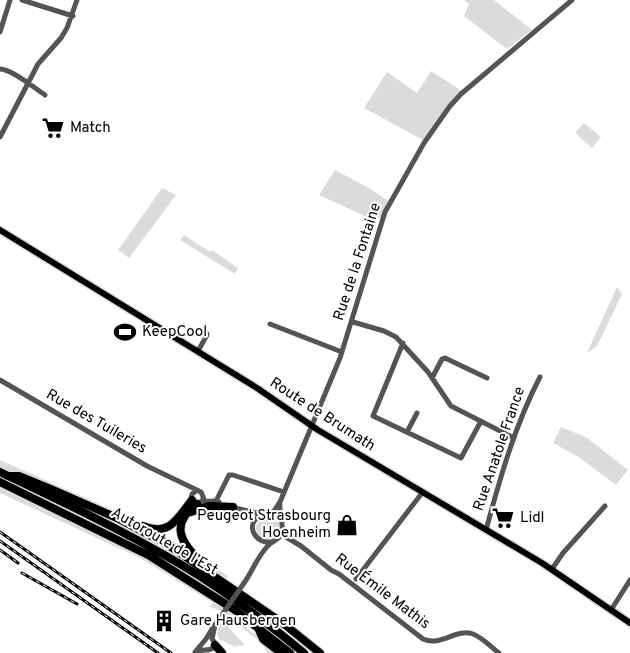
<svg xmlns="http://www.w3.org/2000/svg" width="630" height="653" viewBox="0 0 630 653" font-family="Overpass,sans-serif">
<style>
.green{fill:#dbdbdb}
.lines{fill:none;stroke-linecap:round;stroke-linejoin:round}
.major-casing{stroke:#dbdbdb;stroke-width:9}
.highway-casing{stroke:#dbdbdb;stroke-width:10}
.minor{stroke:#545454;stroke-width:5}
.major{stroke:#000;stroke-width:6}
.highway{stroke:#000;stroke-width:8}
.rail-casing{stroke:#000;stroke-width:3}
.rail{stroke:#fff;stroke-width:1;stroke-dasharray:4;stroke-linecap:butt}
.minor-bridge{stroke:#545454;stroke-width:5}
.labels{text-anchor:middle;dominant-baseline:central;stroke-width:4;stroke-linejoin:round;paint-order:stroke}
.poi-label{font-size:15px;fill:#000;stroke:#fff;text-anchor:start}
.street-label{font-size:15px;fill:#000;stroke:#fff}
</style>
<rect width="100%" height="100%" fill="#fff"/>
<path class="green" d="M 464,0 L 494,0 L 532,30 L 507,49 L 464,16 L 469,4 Z
M 431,71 L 462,91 L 423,140 L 364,108 L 387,72 L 417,93 Z
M 584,123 L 601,137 L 592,148 L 575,133 Z
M 335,170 L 369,188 L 389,201 L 380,218 L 369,218 L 319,195 Z
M 162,188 L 176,195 L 129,258 L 118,250 Z
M 184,235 L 210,252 L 212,250 L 238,268 L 235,274 L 180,240 Z
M 617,287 L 622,294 L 597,346 L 587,353 Z
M 561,427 L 586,437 L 628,470 L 616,485 L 580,458 L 553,443 Z
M 0,460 L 151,527 L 228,576 L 214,602 L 231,614 L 277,653 L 268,653 L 263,645 L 258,640 L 219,610 L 210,607 L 213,603 L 142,559 L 0,493 Z
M256 529a12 12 0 1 1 24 0a12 12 0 1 1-24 0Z
M 225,624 L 244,644 L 243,646 L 240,645 L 235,647 L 219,639 L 217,633 L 220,625 Z"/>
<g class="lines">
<g class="major-casing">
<path id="major" d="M 0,230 L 257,388 L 318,430 L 542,563 L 630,623"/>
</g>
<g class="highway-casing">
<path id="highway" d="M 0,472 C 61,501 122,530 180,564 C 224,590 265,621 304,653
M 8,476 L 19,476 L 53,490 L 117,518 L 168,545 L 284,624 L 320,653
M 0,482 L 150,556 L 235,610 L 290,653
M 197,504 C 169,524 181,543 201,562
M 191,512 L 209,506 L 233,507
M 143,526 C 169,537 177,519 192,500
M 259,630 L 263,639 L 281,653
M 215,645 L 222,653"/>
</g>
<path class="minor" d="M 22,0 L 73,16
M 0,32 L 10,0
M 0,69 C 12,69 34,88 45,95
M 0,137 L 38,64 L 61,38 L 67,28 L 77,0
M 353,322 L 384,331 L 396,337 L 428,372 L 451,406 L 514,438
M 270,324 L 342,352
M 403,343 L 373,416 L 461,458 L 481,421
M 198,351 L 207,335 L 206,332 L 203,330
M 432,378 L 442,359 L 445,358 L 487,378
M 0,380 L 147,466 L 201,492 L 204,499 L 199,503 L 193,502 L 191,498 L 192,494 L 196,491
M 407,432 L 417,413
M 216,501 L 229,475 L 233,475 L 284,492
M 202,502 L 213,501 L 219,502
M 231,507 L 261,514
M 486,530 C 500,478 515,425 540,377
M 281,534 L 301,546 L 331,570 L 339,574 L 423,639 C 441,647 456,628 473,634 C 483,638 491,647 499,653
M 272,542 C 257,545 245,527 258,517 C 263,513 268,513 274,511 L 280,502 L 340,358 L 385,212 L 424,143 L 450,106 L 461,94 L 572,0
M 552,569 L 563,553 L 605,506
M 356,579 L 422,493
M 244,583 C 252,572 260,551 271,543 C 275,540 280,539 282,533 C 284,526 279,514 280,505
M 611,610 L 630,580
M 195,652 L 206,639 L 212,629
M 196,653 C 202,648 208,652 213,648 L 215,643 L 212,639 L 215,625"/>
<use href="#major" class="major"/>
<use href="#highway" class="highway"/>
<g class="rail-casing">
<path id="rail" d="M 0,532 L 171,653
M 0,541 L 158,653
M 0,550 L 18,563
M 22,573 L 77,604"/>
</g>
<use href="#rail" class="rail"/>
<path class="minor-bridge" d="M 215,625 L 244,583"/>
</g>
<defs>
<g id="supermarket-bare" transform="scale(1.725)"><path d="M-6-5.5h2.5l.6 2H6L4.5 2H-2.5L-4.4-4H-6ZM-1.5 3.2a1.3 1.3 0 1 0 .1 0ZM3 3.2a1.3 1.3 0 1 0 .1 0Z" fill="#000" stroke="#fff" stroke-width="2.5" paint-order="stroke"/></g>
<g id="stadium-bare" transform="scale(1.725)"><path d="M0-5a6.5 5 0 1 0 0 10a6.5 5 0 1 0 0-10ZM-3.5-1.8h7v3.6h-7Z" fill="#000" stroke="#fff" stroke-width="2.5" paint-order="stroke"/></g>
<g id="shop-bare" transform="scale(1.725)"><path d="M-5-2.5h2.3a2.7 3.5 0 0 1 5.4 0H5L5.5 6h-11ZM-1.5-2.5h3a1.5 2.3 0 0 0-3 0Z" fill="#000" stroke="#fff" stroke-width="2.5" paint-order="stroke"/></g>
<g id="building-bare" transform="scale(1.725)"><path d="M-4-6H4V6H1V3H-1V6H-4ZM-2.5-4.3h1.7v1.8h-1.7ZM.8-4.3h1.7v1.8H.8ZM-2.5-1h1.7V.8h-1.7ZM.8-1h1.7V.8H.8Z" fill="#000" stroke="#fff" stroke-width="2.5" paint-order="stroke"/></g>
</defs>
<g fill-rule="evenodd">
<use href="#supermarket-bare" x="53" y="128"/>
<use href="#stadium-bare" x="125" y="332"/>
<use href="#supermarket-bare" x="503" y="518"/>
<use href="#shop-bare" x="347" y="525"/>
<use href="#building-bare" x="164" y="621"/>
</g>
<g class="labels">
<g class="poi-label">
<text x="70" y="128">Match</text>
<text x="142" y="332">KeepCool</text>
<text x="331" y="516" text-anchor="end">Peugeot Strasbourg<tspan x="331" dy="17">Hoenheim</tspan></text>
<text x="520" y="518">Lidl</text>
<text x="180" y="621">Gare Hausbergen</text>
</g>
<g class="street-label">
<text transform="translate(358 262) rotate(-72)">Rue de la Fontaine</text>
<text transform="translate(322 415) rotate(33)">Route de Brumath</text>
<text transform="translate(96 422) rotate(30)">Rue des Tuileries</text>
<text transform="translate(500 449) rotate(-71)">Rue Anatole France</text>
<text transform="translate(164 542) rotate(30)">Autoroute de l’Est</text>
<text transform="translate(382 592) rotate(37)">Rue Émile Mathis</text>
</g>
</g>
</svg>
